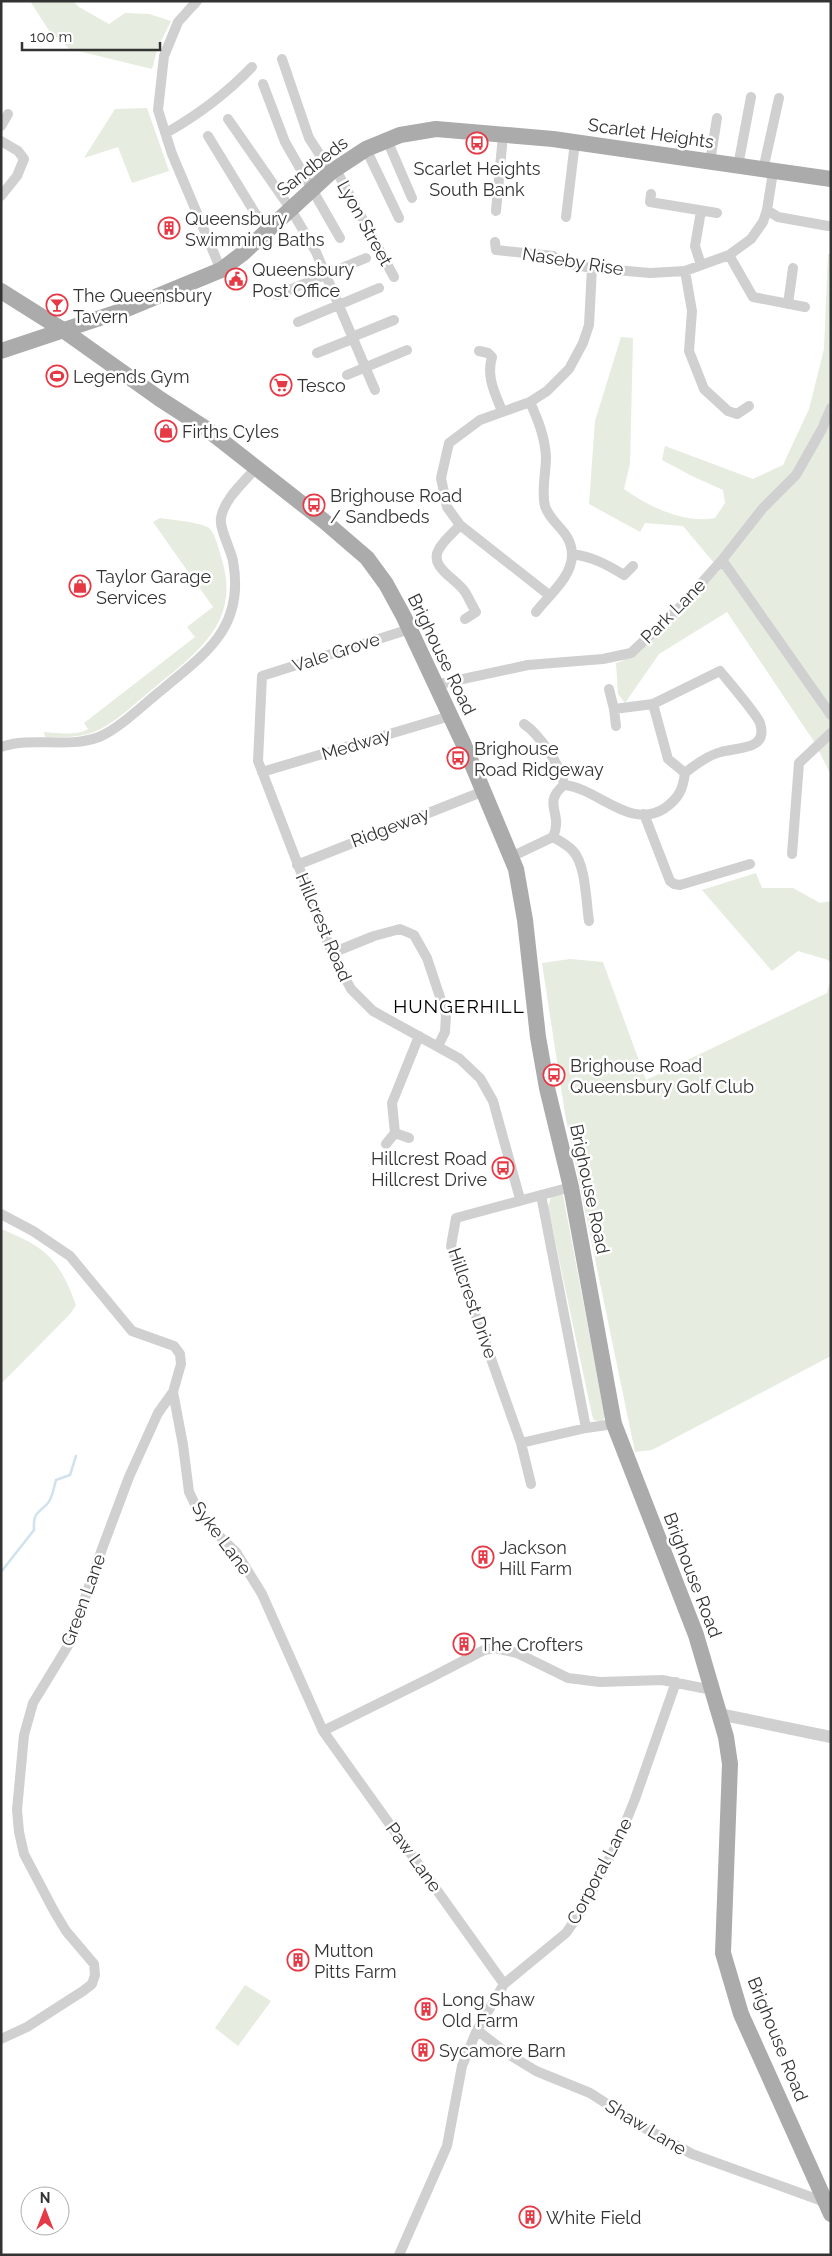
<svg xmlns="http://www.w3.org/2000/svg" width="832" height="2256" viewBox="0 0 832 2256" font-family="Raleway,sans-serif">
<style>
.green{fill:#e6ecdf}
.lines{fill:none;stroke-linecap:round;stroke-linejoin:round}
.stream{stroke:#cfe2ee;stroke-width:2.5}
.minor{stroke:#d0d0d0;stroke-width:10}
.tertiary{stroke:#d0d0d0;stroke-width:12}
.primary{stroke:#ababab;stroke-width:16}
.labels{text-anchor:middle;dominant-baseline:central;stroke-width:5;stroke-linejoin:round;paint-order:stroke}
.street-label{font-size:18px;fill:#333;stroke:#fff}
.poi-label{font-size:18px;fill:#333;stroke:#fff;text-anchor:start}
.neighbourhood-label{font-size:19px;letter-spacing:1px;fill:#000;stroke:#fff}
</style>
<rect width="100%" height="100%" fill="#fff"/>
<path class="green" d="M 30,1 L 73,1 L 79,7 L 109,24 L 125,13 L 149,14 L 171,21 L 158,47 L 152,69 L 70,49 L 50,32 Z
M 147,108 L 169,171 L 132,183 L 118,147 L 84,158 L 115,109 Z
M 828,254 L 831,254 L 831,775 L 815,743 L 727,612 L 659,654 L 625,703 L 618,694 L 616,663 C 639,659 700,590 720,570 L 683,526 L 645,523 L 640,532 L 589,504 L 595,421 L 621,337 L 633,338 L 630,464 L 624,489 C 649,507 685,524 715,518 L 725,503 L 723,490 L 692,476 L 662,460 L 665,446 L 753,479 L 783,465 L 809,409 L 824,349 Z
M 160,518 C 172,520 200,522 209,528 C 216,534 219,551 222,560 C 242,625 192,656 149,692 C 132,706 114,724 94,732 C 78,738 61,737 45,737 L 44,732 C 57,733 77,736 88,729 L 84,723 L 195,637 L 187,627 L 213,607 L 153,522 Z
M 756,873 L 762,888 L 793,888 L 820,903 L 831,901 L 831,964 L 828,960 L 798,951 L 772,971 L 702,890 Z
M 570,959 L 603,962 L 646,1080 L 827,993 L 831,979 L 831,1356 L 652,1450 L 635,1452 L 565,1114 L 542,963 Z
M 559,1194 L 563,1195 L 605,1417 L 602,1422 L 594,1420 L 592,1415 L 548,1207 L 551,1197 Z
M 1,1229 C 46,1247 59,1259 76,1305 L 71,1313 L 1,1384 Z
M 245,1985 L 271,2001 L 238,2046 L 215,2028 Z"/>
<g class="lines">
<path class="stream" d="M 1,1572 L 34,1530 C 33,1512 38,1514 48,1503 C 53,1497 54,1486 56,1480 L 70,1475 L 76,1456"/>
<path class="minor" d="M 197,1 L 178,22 L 164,56 L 158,110 L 172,154 L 221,270
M 282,59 L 309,138 L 331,172
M 263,84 L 285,142 L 340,238
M 228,119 L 290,208 L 316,252 L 375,390
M 1,126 L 8,114
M 166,133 C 198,115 226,94 252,67
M 208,136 L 255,213 L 269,229
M 387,140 L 412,198
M 1,141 L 18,151 L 24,159 L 17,176 L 1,196
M 366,149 L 399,218
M 710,162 L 717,118
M 738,166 L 751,97
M 336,170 L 394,277
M 763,170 L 779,98
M 651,194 L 650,202 L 717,213
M 767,210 L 778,217 L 828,226
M 496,211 L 503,135
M 701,211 L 695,246 L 701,265
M 566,217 L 575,142
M 495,242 L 496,250 L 553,256 L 563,263 L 592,268 L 650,273 L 685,271 L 729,255 L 751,239 L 763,222 L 767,210 L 773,172
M 729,255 L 753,297 L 805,307
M 685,271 L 692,311 L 689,351 L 704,389 L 728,411 L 737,414 L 749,406
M 277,295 L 366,258
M 788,304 L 793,268
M 298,322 L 379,288
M 352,337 L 394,320
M 479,351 L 488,353 L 492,357 C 486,377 495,393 502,411
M 317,353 L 352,339
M 347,375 L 407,350
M 530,402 C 538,420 545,437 546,457 C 546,474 541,490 545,506 C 551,525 572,531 572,555 C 572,577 549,595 536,612
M 460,525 C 453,533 444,540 439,549 C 428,567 457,579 465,592 C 469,598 472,606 476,612 L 465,619
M 572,554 C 593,557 606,564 624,575 L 633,566
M 722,560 L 831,715
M 549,595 L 460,525 L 447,507 L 441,478 L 449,443 L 480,420 L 530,402 L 547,391 L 569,369 L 583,343 L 589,325 L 592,268
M 410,629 L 262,676 L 258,761 L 332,953 L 351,989 L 373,1011 L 460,1059 L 480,1078 L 493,1101 L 520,1199
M 435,685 L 528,665 L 603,659 L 631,653 L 679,608 L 722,560 L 763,508 L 796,475 L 822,429 L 831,408
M 609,689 L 614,709 L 653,704
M 614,709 L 616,726
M 524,724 C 539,734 562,767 564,785
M 1,747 C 33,736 67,749 99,737 C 118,730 146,702 163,689 C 207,652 245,627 233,561 C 231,550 219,528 221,518 C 224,499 244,482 256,468
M 262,772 L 450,716
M 644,814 L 670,881 L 674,884 L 680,885 L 750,864
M 553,837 C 560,841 568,845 573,851 C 586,865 586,902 589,921
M 792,854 L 799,763 L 831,733
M 511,857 L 553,837 C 564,813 541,804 564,785 C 598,788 630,831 665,808 C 679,798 683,789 685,773 L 668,759 L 653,704 L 720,671 C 728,681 756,713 760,723 C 769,751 736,747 721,752 C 708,755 696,764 685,773
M 297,865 L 484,791
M 332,953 L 374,936 L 400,929 L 414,935 L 427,958 L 446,1015 L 445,1032 L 438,1046
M 395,1133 L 409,1138
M 386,1144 L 395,1133 L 392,1103 L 419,1036
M 541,1195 L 586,1428
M 1,1214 L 33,1231 L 70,1256 L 132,1331 L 174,1346 L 180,1354 L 181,1364 L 173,1392 L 158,1413 L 129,1477 L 102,1549 L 69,1644 L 33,1703 L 24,1735 L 17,1810 L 19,1832 L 24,1854 L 54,1911 L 66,1931 L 94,1964 L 95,1975 L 92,1984 L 83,1991 L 27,2027 L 1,2039
M 173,1392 L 183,1445 L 189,1492 L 199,1512 L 212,1529 L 236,1552 L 262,1594 L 323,1731 L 504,1984
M 521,1443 L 586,1428 L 614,1424
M 531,1484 L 521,1443 L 451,1246 L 456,1218 L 571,1187
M 323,1731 L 432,1677 L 484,1650 L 495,1648 L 517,1653 L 568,1678 L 600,1682 L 662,1680 L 712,1690
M 477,2030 L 505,2052 L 536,2071 L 590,2093 L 643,2127 L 692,2154 L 825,2202
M 399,2255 L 447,2146 L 462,2066 L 477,2030 L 504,1984 L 566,1933 L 580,1913 L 616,1846 L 635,1799 L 676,1682"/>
<path class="tertiary" d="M 719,1714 L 831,1737"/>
<path class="primary" d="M 1,291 L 63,330 L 160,399 L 208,430 L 324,521 L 367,558 L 386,584 L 404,617 L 464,745 L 516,869 L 525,920 L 538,1037 L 547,1088 L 571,1187 L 614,1424 L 696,1635 L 726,1737 L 730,1764 L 723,1953 L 741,2014 L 831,2214
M 1,351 L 124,310 L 221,270 L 242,254 L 331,172 L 366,149 L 400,135 L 436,129 L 553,139 L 831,179"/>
</g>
<defs>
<g id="bus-ring" transform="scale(1.125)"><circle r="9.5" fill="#fff" stroke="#e63946" stroke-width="1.5"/><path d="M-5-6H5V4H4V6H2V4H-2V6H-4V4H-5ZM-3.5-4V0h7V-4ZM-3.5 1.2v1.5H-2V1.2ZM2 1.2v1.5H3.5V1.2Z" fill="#e63946"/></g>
<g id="building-ring" transform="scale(1.125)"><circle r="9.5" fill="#fff" stroke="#e63946" stroke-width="1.5"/><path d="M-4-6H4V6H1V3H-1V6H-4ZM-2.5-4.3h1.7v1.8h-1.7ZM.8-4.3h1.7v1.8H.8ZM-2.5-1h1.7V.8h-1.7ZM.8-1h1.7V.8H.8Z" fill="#e63946"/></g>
<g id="civic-ring" transform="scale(1.125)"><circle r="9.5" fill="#fff" stroke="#e63946" stroke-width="1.5"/><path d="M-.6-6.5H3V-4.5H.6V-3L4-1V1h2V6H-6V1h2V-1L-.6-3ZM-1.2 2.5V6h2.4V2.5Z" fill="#e63946"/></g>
<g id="bar-ring" transform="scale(1.125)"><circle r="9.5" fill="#fff" stroke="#e63946" stroke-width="1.5"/><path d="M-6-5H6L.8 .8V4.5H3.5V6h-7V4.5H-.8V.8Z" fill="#e63946"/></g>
<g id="stadium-ring" transform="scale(1.125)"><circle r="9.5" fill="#fff" stroke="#e63946" stroke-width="1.5"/><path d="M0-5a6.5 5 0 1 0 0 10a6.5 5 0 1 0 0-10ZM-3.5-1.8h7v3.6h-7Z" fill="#e63946"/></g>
<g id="supermarket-ring" transform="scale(1.125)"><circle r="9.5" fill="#fff" stroke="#e63946" stroke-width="1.5"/><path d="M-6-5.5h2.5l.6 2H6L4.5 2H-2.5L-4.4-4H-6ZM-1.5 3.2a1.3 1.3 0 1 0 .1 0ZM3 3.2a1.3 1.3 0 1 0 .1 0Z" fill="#e63946"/></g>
<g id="shop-ring" transform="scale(1.125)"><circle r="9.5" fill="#fff" stroke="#e63946" stroke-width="1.5"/><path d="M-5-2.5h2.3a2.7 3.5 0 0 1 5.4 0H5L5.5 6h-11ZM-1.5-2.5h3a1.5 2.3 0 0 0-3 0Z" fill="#e63946"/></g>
</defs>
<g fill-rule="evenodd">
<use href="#bus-ring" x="477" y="143"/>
<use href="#building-ring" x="169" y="228"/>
<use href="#civic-ring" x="236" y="279"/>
<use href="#bar-ring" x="57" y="305"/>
<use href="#stadium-ring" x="57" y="376"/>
<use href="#supermarket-ring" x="281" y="385"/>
<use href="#shop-ring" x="166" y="431"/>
<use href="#bus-ring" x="314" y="505"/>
<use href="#shop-ring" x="80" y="586"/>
<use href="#bus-ring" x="458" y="758"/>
<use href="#bus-ring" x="554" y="1075"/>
<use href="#bus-ring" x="503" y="1168"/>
<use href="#building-ring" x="483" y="1557"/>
<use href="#building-ring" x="464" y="1644"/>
<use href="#building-ring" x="298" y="1960"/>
<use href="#building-ring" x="426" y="2009"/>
<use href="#building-ring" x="423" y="2050"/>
<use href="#building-ring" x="530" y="2217"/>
</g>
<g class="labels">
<g class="street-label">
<text transform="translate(651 133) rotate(8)">Scarlet Heights</text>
<text transform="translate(312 166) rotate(-38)">Sandbeds</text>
<text transform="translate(365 223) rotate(61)">Lyon Street</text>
<text transform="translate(573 261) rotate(9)">Naseby Rise</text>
<text transform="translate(673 611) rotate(-45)">Park Lane</text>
<text transform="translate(336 652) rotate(-18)">Vale Grove</text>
<text transform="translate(442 654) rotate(64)">Brighouse Road</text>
<text transform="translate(356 744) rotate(-17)">Medway</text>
<text transform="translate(390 827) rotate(-21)">Ridgeway</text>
<text transform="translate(324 927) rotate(67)">Hillcrest Road</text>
<text transform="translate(590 1189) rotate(78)">Brighouse Road</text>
<text transform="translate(473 1303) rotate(71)">Hillcrest Drive</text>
<text transform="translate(222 1538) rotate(53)">Syke Lane</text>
<text transform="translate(693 1575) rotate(69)">Brighouse Road</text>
<text transform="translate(83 1600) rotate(-70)">Green Lane</text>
<text transform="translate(414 1857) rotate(54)">Paw Lane</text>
<text transform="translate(599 1871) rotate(-62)">Corporal Lane</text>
<text transform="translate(778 2039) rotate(68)">Brighouse Road</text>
<text transform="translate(646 2127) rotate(31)">Shaw Lane</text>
</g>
<g class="poi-label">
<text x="477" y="168" text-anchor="middle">Scarlet Heights<tspan x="477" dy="21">South Bank</tspan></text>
<text x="185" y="218">Queensbury<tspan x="185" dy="21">Swimming Baths</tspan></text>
<text x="252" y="269">Queensbury<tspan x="252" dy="21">Post Office</tspan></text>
<text x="73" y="295">The Queensbury<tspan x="73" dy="21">Tavern</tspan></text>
<text x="73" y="376">Legends Gym</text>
<text x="297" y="385">Tesco</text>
<text x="182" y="431">Firths Cyles</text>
<text x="330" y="495">Brighouse Road<tspan x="330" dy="21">/ Sandbeds</tspan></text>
<text x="96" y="576">Taylor Garage<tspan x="96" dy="21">Services</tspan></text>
<text x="474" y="748">Brighouse<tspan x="474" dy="21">Road Ridgeway</tspan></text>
<text x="570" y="1065">Brighouse Road<tspan x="570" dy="21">Queensbury Golf Club</tspan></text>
<text x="487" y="1158" text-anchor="end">Hillcrest Road<tspan x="487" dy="21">Hillcrest Drive</tspan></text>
<text x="499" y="1547">Jackson<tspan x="499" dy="21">Hill Farm</tspan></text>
<text x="480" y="1644">The Crofters</text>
<text x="314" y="1950">Mutton<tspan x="314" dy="21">Pitts Farm</tspan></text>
<text x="442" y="1999">Long Shaw<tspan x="442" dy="21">Old Farm</tspan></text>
<text x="439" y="2050">Sycamore Barn</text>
<text x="546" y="2217">White Field</text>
</g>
<g class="neighbourhood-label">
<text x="459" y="1006">HUNGERHILL</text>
</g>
</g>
<rect width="832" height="2256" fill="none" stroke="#333333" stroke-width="5"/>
<g transform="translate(45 2211)"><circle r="24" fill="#ffffff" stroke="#adadad"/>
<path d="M0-4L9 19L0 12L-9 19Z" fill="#e63946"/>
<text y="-8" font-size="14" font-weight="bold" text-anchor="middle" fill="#333333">N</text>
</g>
<path d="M22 42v8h138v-8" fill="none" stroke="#333333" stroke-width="2.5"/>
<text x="30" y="42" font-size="15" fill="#333333" stroke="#ffffff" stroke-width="4" paint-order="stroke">100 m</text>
</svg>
